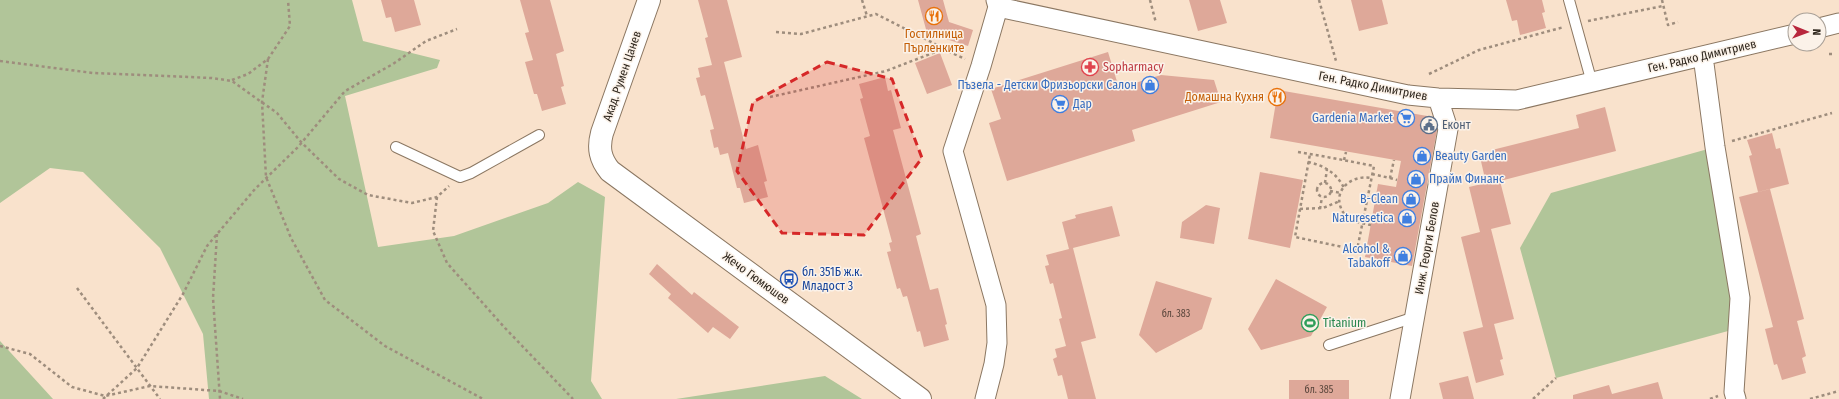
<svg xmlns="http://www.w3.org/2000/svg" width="1839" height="399" viewBox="0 0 1839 399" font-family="'Fira Sans Condensed',sans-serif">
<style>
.green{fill:#b1c599}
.building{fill:#dea899}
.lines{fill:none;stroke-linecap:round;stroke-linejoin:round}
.lane-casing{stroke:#8b7762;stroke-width:12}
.street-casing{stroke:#8b7762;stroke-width:21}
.secondary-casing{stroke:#8b7762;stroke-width:24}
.path{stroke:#9e8d7d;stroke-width:2.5;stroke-dasharray:3 3;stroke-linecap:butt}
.lane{stroke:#fff;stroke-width:10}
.street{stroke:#fff;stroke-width:19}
.secondary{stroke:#fff;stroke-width:22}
.marked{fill:#d62828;fill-opacity:0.2;stroke:#d62828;stroke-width:3;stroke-dasharray:8 5;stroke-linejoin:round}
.labels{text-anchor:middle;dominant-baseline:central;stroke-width:3;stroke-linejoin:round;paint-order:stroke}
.number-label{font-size:10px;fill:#5a463c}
.food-label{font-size:12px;fill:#c56008;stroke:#fbf2e9}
.street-label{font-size:12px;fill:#2e261d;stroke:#fbf2e9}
.health-label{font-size:12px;fill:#be3a42;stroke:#fbf2e9;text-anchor:start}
.shop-label{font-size:12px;fill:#366cbe;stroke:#fbf2e9;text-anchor:end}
.service-label{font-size:12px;fill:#4e5e75;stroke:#fbf2e9;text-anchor:start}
.transit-label{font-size:12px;fill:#164399;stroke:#fbf2e9;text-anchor:start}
.leisure-label{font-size:12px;fill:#27864d;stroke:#fbf2e9;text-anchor:start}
</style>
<rect width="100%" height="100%" fill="#f9e2cc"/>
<path class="green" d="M 0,0 L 352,0 L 363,41 L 440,60 L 437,68 L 345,96 L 378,247 L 454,236 L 548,203 L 578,182 L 605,197 L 591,381 L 602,399 L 209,399 L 203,334 L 160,248 L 83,172 L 50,168 L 0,203 Z
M 1715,147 L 1739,328 L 1556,378 L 1520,248 L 1551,193 Z
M 0,341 L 53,399 L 0,399 Z
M 825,376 L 862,399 L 676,399 Z"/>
<path class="building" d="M 381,0 L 414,0 L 421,25 L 395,32 L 391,17 L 386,18 Z
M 520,0 L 550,0 L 564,51 L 556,54 L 564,86 L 561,87 L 566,104 L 542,111 L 537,94 L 534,94 L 525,62 L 533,60 L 525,33 L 529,32 Z
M 698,0 L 727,0 L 742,57 L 724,62 L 746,149 L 758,145 L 767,181 L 764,182 L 768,197 L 744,203 L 740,188 L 737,188 L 728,153 L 720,155 L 718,147 L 714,148 L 710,130 L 714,129 L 705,95 L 701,96 L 696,78 L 700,77 L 698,68 L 712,65 L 705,38 L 708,37 Z
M 918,0 L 943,0 L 949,22 L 973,30 L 968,46 L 927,33 Z
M 1189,0 L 1220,0 L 1227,23 L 1198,31 Z
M 1351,0 L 1382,0 L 1388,24 L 1359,31 Z
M 1506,0 L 1542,0 L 1545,12 L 1542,13 L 1546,28 L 1520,35 L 1517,20 L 1512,21 Z
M 1108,52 L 1119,88 L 1161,75 L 1214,80 L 1221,102 L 1132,130 L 1135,141 L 1007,181 L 989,123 L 1001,119 L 991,89 Z
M 940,53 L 952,85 L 927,94 L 915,63 Z
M 885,77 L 888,91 L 891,90 L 901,128 L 893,130 L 921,234 L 916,236 L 930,290 L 938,288 L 947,324 L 945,325 L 949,340 L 924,347 L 920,331 L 917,332 L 907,296 L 903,297 L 900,288 L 897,289 L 887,252 L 891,251 L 889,243 L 892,242 L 864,138 L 870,136 L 860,99 L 863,98 L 859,84 Z
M 1278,90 L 1433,117 L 1437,130 L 1412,266 L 1365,257 L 1378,184 L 1396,187 L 1401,161 L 1270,138 Z
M 1605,107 L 1616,151 L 1500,181 L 1511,224 L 1491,229 L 1514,319 L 1494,324 L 1503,359 L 1500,360 L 1504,375 L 1476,383 L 1463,332 L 1483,327 L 1461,237 L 1480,232 L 1469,187 L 1486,183 L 1480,157 L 1493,153 L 1492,150 L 1579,128 L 1576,115 Z
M 1772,133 L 1776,149 L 1780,148 L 1789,184 L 1758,192 L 1749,156 L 1752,155 L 1747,140 Z
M 1260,172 L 1303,180 L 1290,248 L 1248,239 Z
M 1770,189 L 1804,319 L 1797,321 L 1806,356 L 1802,358 L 1806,373 L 1782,380 L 1777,364 L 1774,365 L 1765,329 L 1773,327 L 1739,197 Z
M 1206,205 L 1220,208 L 1214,244 L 1180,238 L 1182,222 Z
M 1112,206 L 1120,236 L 1069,249 L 1073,248 L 1096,338 L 1081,342 L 1096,399 L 1068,399 L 1062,375 L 1058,376 L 1053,359 L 1057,357 L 1055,349 L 1066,346 L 1059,319 L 1062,318 L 1053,283 L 1050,284 L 1045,266 L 1049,265 L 1046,255 L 1069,249 L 1062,222 L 1076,218 L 1075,215 Z
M 657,264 L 692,295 L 694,292 L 739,327 L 730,339 L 713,327 L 708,333 L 668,298 L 671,294 L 649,274 Z
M 1276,279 L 1327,307 L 1311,336 L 1261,350 L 1248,329 Z
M 1156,281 L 1212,298 L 1202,329 L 1156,353 L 1139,335 Z
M 1468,376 L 1474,399 L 1443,399 L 1439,383 Z
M 1289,380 L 1349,380 L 1349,399 L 1289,399 Z
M 1658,382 L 1663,399 L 1573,399 L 1573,395 L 1609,385 L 1612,394 Z"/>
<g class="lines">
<g class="lane-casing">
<path id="lane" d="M 1569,0 L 1592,83
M 396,147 L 460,177 L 471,173 L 539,135
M 1329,345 L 1415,317"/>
</g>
<g class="street-casing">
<path id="street" d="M 998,7 L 1408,95 L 1438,98 L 1517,100 L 1795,34
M 1819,28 L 1839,23
M 1703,56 L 1715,147 L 1740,298 L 1734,392 L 1736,399
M 985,399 L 994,364 L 997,343 L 996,305 L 953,151 L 981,66 L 998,7 L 996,0
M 1400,399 L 1448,129 L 1438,98"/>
</g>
<g class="secondary-casing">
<path id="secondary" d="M 649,0 L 602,133 C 598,148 600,159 610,171 L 920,399"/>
</g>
<path class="path" d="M 862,0 L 867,16
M 1150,0 L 1156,23
M 1319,0 L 1336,61
M 1662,0 L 1668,25 L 1678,22
M 1588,21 L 1663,6
M 776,32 L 801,34 L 876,14 L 943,48
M 1829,54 L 1833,54
M 268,59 L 262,102 L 266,177 L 291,238 L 325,300 L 385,346 L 483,399
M 0,61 L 93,73 L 212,78 L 232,81 L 277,113 L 301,142 L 339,179 L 368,195 L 412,203 L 437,197 L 449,186
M 1429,74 L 1479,50 L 1564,27
M 232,80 L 248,74 L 268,59 L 290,26 L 288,0
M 770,97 L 886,71 L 943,49 L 965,59
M 1732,141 L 1832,113
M 1298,152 C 1323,156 1348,161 1374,166 L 1357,250 L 1295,237 L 1310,154
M 1344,160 L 1346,152
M 1308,162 C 1323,165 1337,173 1344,188
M 1372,174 L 1390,178 L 1394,160
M 1390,178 L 1397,180
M 1325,183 L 1327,169
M1317 190a7 7 0 1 1 14 0a7 7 0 1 1-14 0Z
M 1330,191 L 1341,193
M 437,197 L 433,231 L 447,263 L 505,328 L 573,399
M 1300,209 L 1323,208 L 1340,201
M 1320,209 L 1322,197
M 1371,225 C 1362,223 1351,222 1345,215 C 1329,194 1349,174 1371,178
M 217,234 L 213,298 L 220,399
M 77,288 L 160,399
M 0,346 L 30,354 L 72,387 L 105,396 L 150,386 L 219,391 L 243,399
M 103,399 L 137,368 L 183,294 L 207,246 L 255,189 L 298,147 L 345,91 L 393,64 L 426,41 L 457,29
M 1533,399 L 1556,378
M 1710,399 L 1718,396
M 1810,399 L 1839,391"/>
<use href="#lane" class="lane"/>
<use href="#street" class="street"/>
<use href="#secondary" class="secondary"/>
</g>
<path class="marked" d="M 827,62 L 892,79 L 922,158 L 864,235 L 782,233 L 737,171 L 753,102 Z"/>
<defs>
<g id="restaurant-ring" transform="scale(0.9)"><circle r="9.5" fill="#fbf2e9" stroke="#e8710a" stroke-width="1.5"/><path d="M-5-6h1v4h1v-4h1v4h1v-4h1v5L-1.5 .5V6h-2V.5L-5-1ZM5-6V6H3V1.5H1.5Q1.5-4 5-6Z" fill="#e8710a"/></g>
<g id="pharmacy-ring" transform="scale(0.9)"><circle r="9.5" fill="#fbf2e9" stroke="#e0444e" stroke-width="1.5"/><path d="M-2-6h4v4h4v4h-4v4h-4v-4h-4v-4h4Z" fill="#e0444e"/></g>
<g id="shop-ring" transform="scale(0.9)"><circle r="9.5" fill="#fbf2e9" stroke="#3f7fe0" stroke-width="1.5"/><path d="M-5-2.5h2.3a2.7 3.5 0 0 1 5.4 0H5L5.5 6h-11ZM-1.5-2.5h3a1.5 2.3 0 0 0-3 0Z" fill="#3f7fe0"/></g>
<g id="supermarket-ring" transform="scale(0.9)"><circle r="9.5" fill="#fbf2e9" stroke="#3f7fe0" stroke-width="1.5"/><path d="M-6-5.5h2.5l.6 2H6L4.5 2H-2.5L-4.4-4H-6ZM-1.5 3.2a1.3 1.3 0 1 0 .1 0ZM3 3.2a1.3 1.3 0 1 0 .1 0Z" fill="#3f7fe0"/></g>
<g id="civic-ring" transform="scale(0.9)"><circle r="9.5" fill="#fbf2e9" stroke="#5c6f8a" stroke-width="1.5"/><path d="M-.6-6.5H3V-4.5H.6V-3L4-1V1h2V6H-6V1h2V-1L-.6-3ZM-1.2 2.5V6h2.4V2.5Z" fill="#5c6f8a"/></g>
<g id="bus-ring" transform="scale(0.9)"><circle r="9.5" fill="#fbf2e9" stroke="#1a4fb4" stroke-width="1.5"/><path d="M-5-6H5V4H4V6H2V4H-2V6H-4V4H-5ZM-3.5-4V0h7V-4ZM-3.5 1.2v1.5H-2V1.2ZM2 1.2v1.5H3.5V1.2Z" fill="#1a4fb4"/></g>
<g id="stadium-ring" transform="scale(0.9)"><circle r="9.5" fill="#fbf2e9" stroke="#2e9e5b" stroke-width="1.5"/><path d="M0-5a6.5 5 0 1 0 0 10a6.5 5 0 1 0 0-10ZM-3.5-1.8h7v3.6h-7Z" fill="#2e9e5b"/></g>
</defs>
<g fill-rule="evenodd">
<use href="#restaurant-ring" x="934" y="16"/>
<use href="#pharmacy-ring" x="1090" y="67"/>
<use href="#shop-ring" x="1150" y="85"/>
<use href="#restaurant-ring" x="1277" y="97"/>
<use href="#supermarket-ring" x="1060" y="104"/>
<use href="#supermarket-ring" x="1406" y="118"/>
<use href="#civic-ring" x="1429" y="125"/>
<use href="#shop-ring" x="1422" y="156"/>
<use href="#shop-ring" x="1416" y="179"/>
<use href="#shop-ring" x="1411" y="199"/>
<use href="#shop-ring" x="1407" y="218"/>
<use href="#shop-ring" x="1403" y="256"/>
<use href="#bus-ring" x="789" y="279"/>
<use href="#stadium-ring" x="1310" y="323"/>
</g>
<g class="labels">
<g class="number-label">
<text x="1176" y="314">бл. 383</text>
<text x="1319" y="390">бл. 385</text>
</g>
<g class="food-label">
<text x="934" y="34">Гостилница<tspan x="934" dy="14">Пърленките</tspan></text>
<text x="1264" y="97" text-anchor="end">Домашна Кухня</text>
</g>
<g class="street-label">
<text transform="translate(1702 56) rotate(-13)">Ген. Радко Димитриев</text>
<text transform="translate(622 76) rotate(-71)">Акад. Румен Цанев</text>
<text transform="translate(1373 86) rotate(11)">Ген. Радко Димитриев</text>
<text transform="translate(1427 248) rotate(-80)">Инж. Георги Белов</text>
<text transform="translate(756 278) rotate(36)">Жечо Гюмюшев</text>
</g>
<g class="health-label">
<text x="1103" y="67">Sopharmacy</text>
</g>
<g class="shop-label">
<text x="1137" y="85">Пъзела - Детски Фризьорски Салон</text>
<text x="1073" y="104" text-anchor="start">Дар</text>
<text x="1393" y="118">Gardenia Market</text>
<text x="1435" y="156" text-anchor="start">Beauty Garden</text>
<text x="1429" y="179" text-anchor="start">Прайм Финанс</text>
<text x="1398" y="199">B-Clean</text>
<text x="1394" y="218">Naturesetica</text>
<text x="1390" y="249">Alcohol &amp;<tspan x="1390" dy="14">Tabakoff</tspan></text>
</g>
<g class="service-label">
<text x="1442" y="125">Еконт</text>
</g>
<g class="transit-label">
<text x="802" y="272">бл. 351Б ж.к.<tspan x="802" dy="14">Младост 3</tspan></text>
</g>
<g class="leisure-label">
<text x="1323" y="323">Titanium</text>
</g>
</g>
<g transform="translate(1807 32) rotate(91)"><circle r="19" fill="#fbf2e9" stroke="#a9a097"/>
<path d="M0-3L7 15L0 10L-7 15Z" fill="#b8273d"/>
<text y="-6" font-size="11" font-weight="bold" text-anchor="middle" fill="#2e261d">N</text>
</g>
</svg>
